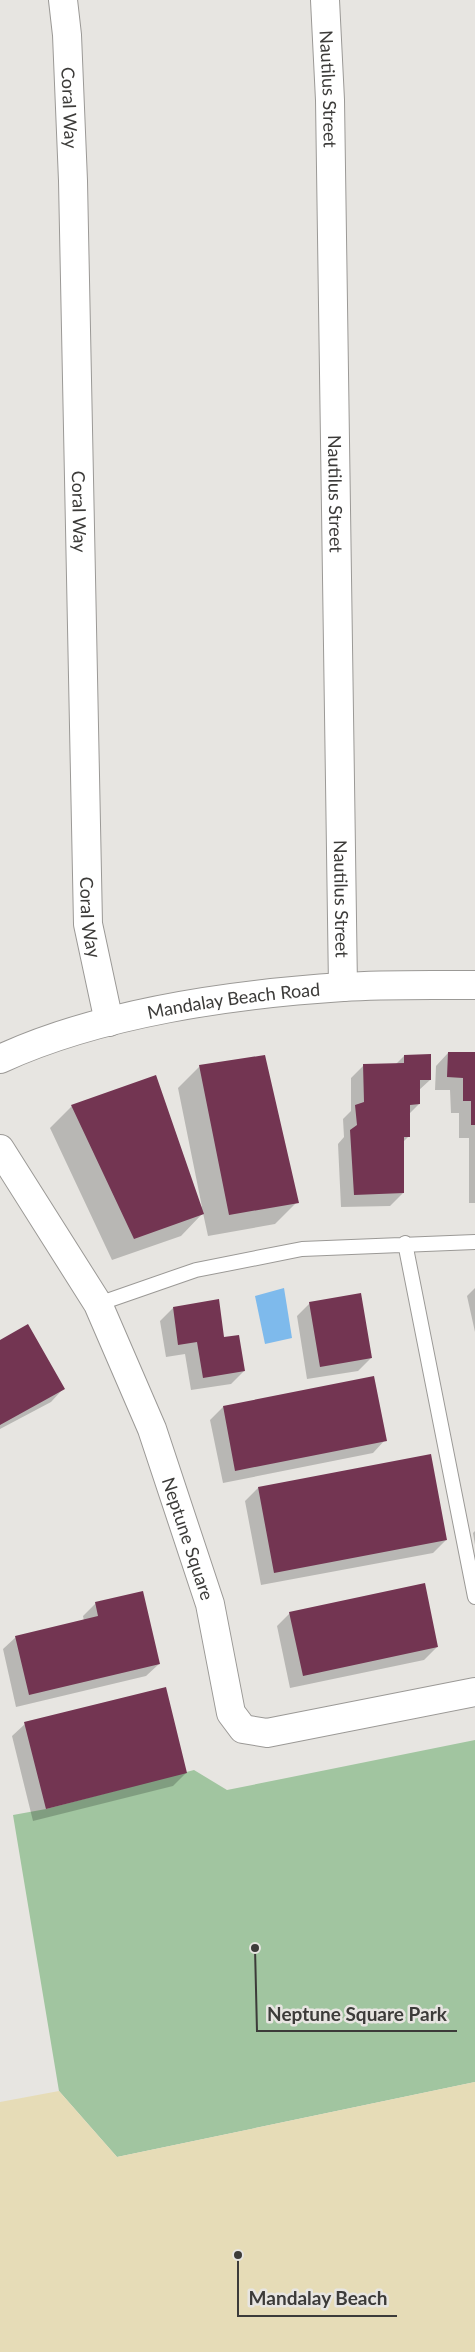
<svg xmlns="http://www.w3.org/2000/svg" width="475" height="2352" viewBox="0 0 475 2352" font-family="Lato,sans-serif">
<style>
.green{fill:#a1c5a0}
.sand{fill:#e6dcb7}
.water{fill:#7ebaec}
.shadow{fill:#0003}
.building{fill:#733552}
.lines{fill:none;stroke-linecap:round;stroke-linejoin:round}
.lane-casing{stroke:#9b9996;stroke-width:16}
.street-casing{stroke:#9b9996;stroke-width:30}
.lane{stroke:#fff;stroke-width:14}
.street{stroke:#fff;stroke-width:28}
.labels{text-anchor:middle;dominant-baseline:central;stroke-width:5;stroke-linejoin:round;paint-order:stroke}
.street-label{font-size:18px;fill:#3c3b39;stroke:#e7e5e1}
.leader{fill:none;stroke:#3c3b39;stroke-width:2}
.callout-dot{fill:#3c3b39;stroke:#e7e5e1;stroke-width:2}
.callout-label{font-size:19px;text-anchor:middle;font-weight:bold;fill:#3c3b39;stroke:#e7e5e1;stroke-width:5;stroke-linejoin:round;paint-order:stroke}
</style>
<rect width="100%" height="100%" fill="#e7e5e1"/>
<path class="green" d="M 475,1740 L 475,2082 L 117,2157 L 59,2091 L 13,1815 L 46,1809 L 194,1770 L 227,1790 Z"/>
<path class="sand" d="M 475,2082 L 475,2352 L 0,2352 L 0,2102 L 59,2091 L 117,2157 Z"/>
<path class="water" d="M 284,1288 L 292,1338 L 265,1344 L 255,1296 Z"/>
<path class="shadow" d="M 448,1053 L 475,1053 L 475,1203 L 469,1203 L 469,1138 L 459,1138 L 459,1113 L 451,1113 L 450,1090 L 435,1090 L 436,1066 Z
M 404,1056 L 430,1080 L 418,1091 L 419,1104 L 409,1114 L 409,1136 L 402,1143 L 403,1193 L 390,1206 L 341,1207 L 338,1144 L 344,1137 L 343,1119 L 351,1111 L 351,1078 L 364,1065 L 396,1064 Z
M 200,1066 L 297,1202 L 275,1224 L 208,1236 L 203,1213 L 181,1236 L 112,1260 L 50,1128 L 72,1106 L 202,1207 L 178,1088 Z
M 475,1288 L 475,1332 L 467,1296 Z
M 310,1303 L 371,1358 L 358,1371 L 307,1379 L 297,1316 Z
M 173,1308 L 223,1338 L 244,1371 L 231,1384 L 191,1390 L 185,1354 L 166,1357 L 160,1321 Z
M 0,1341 L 63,1389 L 51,1402 L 0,1429 Z
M 373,1377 L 385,1440 L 373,1453 L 223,1483 L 210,1420 L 223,1407 Z
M 258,1488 L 446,1540 L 433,1553 L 261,1585 L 245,1501 Z
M 475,1531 L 475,1545 L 473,1533 Z
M 96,1603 L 159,1664 L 146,1676 L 16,1707 L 3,1649 L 16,1637 L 84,1621 L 83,1616 Z
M 290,1613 L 437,1647 L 424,1660 L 290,1688 L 277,1626 Z
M 25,1724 L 186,1773 L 173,1786 L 33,1821 L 12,1736 Z"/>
<path class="building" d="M 448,1052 L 475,1052 L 475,1125 L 471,1125 L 471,1101 L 463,1101 L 463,1078 L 447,1077 Z
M 431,1054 L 431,1080 L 420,1080 L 420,1104 L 410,1105 L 410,1137 L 404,1137 L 404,1193 L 354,1195 L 350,1130 L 357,1125 L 355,1105 L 364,1102 L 363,1064 L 404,1063 L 404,1055 Z
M 265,1055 L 299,1203 L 229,1215 L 199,1065 Z
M 156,1075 L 204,1214 L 134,1239 L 71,1105 Z
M 361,1293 L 372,1358 L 320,1367 L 309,1302 Z
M 219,1299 L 224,1337 L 239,1335 L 245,1371 L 203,1378 L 197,1342 L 178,1345 L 173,1307 Z
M 28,1324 L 65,1389 L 0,1425 L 0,1340 Z
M 374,1376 L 387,1441 L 235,1471 L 223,1406 Z
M 431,1454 L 447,1540 L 274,1573 L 258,1487 Z
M 425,1583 L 438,1647 L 303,1676 L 289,1612 Z
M 143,1591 L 160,1664 L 29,1695 L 15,1636 L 98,1616 L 95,1602 Z
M 166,1687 L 187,1773 L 46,1809 L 24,1722 Z"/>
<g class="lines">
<g class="lane-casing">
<path id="lane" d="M 405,1243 L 475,1597
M 98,1304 L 196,1270 L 302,1249 L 475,1242"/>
</g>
<g class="street-casing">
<g id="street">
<path id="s1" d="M 63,0 L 67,35 L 73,181 L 88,924 L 109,1022"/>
<path id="s2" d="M 325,0 L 330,100 L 343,987"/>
<path id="s3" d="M 0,1059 C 100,1013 233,994 343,987 C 386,984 431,985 475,985"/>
<path id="s4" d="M 0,1149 L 98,1304 L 152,1429 L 210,1604 L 231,1713 L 243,1729 L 267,1733 L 475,1692"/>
</g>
</g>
<use href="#lane" class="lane"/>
<use href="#street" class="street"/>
</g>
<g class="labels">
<g class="street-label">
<text stroke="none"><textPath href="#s2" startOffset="89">Nautilus Street</textPath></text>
<text stroke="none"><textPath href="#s1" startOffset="108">Coral Way</textPath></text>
<text stroke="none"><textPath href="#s2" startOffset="494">Nautilus Street</textPath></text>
<text stroke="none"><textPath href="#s1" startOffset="512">Coral Way</textPath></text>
<text stroke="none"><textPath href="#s2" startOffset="899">Nautilus Street</textPath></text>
<text stroke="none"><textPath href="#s1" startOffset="918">Coral Way</textPath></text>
<text stroke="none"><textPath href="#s3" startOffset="242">Mandalay Beach Road</textPath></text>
<text stroke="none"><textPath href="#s4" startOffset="435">Neptune Square</textPath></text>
</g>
</g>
<path class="leader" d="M255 1948L257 2031H457M238 2255L238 2316H397"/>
<g class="callout-dot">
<circle cx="255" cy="1948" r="5"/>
<circle cx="238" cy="2255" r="5"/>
</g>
<g class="callout-label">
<text x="357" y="2021">Neptune Square Park</text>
<text x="318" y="2305">Mandalay Beach</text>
</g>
</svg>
